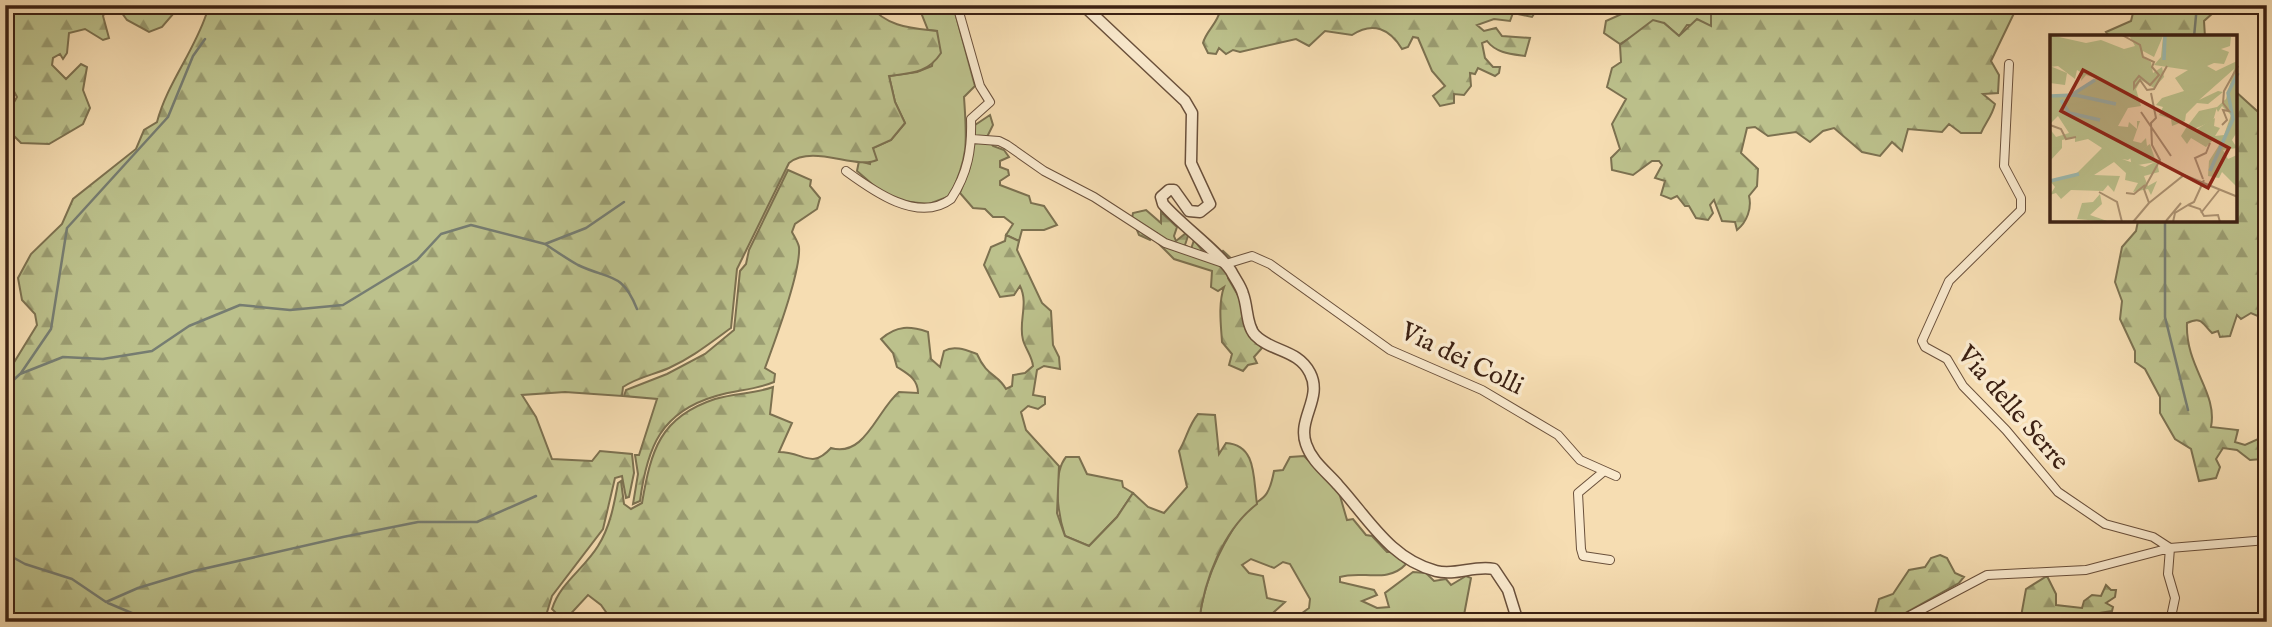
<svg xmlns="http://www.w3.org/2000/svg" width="2272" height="627" viewBox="0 0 2272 627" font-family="'IM FELL English',serif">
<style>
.green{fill:#bcc18c;stroke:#7c7150;stroke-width:2}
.forest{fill:url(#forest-firs);stroke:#7c7150;stroke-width:2}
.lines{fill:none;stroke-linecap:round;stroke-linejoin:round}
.stream{stroke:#767d72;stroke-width:2.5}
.minor-casing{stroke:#6a503b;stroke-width:10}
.tertiary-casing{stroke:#6a503b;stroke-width:13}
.minor{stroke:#f9e9cd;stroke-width:8}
.tertiary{stroke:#f9e9cd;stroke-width:10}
.labels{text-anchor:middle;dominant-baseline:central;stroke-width:7;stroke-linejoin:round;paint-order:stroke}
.street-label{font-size:26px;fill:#3c2113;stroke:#f9e9cd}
.inset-river{fill:none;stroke:#9dbbb2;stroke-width:3.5}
.inset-road{fill:none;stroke:#ac9272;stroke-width:2}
.view{fill:#8f2418;fill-opacity:0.15;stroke:#8f2418;stroke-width:3.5}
.inset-edge{fill:none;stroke:#3c2113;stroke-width:3.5}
</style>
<defs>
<pattern id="forest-firs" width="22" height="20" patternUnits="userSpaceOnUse" patternTransform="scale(1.75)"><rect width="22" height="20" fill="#bcc18c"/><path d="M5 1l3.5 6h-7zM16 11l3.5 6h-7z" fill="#9a9c71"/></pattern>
</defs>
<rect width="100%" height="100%" fill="#f6ddb2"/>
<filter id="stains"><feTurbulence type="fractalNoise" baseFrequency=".00286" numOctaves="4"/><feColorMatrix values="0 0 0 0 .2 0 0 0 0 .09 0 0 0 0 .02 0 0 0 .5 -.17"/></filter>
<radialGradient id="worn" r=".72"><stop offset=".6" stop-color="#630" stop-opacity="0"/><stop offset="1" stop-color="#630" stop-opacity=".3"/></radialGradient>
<path class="green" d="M 918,5 L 953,5 L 975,86 L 964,97 C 967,142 969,155 950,196 L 929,204 L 900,201 L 887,197 L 857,171 L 859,161 L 870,164 L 873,148 L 891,140 L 905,123 L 895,102 L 889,76 L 917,72 L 932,66 L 937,31 L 928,30 Z
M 1630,5 L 1711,5 L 1711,26 L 1687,25 L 1679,36 L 1664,23 L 1643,30 L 1620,44 L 1604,33 L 1606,21 L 1624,13 Z
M 990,115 L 993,125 L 987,137 L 993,146 L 1004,150 L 1009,157 L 1000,161 L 1000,167 L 1008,170 L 1009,175 L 1000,181 L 1000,185 L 1029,196 L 1031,203 L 1044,206 L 1057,225 L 1044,230 L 1022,230 L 1019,241 L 1006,235 L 1013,224 L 1004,217 L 993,217 L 985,209 L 973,208 L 960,193 L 970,167 L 975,125 Z
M 1304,456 L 1338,489 L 1347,520 L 1353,519 L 1366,535 L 1372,536 L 1387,552 L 1391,552 L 1406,564 C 1388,584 1361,570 1340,577 L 1340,582 L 1374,590 L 1377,595 L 1362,601 L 1377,608 L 1389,607 L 1385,593 L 1413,572 L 1426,573 L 1434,581 L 1446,579 L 1451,585 L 1466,576 L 1471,578 L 1464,615 L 1467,622 L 1290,622 L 1309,608 L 1310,599 L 1290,564 L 1283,562 L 1274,568 L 1251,559 L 1242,565 L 1249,573 L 1263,576 L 1267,598 L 1285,602 L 1263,622 L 1199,622 C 1203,584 1219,549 1241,517 C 1258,494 1267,508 1274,471 L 1283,470 L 1290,457 Z
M 1066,457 L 1079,457 L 1087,474 L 1122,481 L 1123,487 L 1133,493 L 1117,517 L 1089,546 L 1065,536 C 1058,515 1052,474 1066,457 Z"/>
<path class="forest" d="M 5,5 L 109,5 L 103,16 L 109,38 L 103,40 L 85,29 L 69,33 L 67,53 L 63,59 L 60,54 L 53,58 L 52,65 L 66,79 L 81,64 L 87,67 L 83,90 L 90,108 L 83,124 L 49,144 L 21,143 L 5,127 L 5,118 L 17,97 L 9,82 Z
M 116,5 L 870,5 C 886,27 912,28 937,31 L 941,53 C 928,73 912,73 889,76 L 895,102 L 905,123 L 891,140 L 873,148 L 877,160 C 856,170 813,144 789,163 L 737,269 L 731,328 C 710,343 693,357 669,368 C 653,375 638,377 623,387 L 622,396 L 565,392 L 522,395 L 536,417 L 552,459 L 592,461 L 600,451 L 632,454 L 634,473 L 629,497 L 626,498 L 622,476 L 615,478 L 603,529 L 552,596 L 544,622 L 5,622 L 5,370 L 13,364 L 37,325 L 35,314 L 22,300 L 18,278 L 31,254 L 62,224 L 73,199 L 136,149 L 144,130 L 157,122 C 167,84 193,53 206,15 L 198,6 L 179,7 L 162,27 L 149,32 L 127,20 Z
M 1216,5 L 1540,5 L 1532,17 L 1513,13 L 1510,21 L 1494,19 L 1477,25 L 1484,31 L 1496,28 L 1502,36 L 1530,38 L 1525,56 C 1511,54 1496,53 1487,41 L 1482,43 L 1485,58 L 1493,67 L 1500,67 L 1499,73 L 1495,76 L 1478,68 L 1475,74 L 1470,73 L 1471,86 L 1464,95 L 1454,94 L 1454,103 L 1440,106 L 1433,96 L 1445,86 L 1432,71 L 1418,38 L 1413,37 L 1408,47 L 1402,49 C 1390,29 1373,21 1352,35 L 1325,31 L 1309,46 L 1296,39 L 1240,52 L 1233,50 L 1226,54 L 1219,48 L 1216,54 L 1208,53 L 1203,43 C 1206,31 1217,24 1220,11 Z
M 1711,5 L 2018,5 L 1991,61 L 1999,75 L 1998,93 L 1983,94 L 1995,104 C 1992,116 1986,122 1981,133 L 1961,133 L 1949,124 L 1942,132 L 1908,129 L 1902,151 L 1892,142 L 1880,156 L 1862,152 L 1834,128 L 1823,131 L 1810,142 L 1796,132 L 1768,136 L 1755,127 L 1747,128 L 1741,153 L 1758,169 L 1757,186 L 1749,196 C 1752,208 1747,222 1737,230 L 1735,222 L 1722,221 L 1714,200 L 1710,205 L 1713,213 L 1708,220 L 1696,218 L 1689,206 L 1685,206 L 1677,196 L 1671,199 L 1661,195 L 1665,181 L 1655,178 L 1662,165 L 1659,161 L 1652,161 L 1633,175 L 1612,170 L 1611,158 L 1620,149 L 1612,124 L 1626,99 L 1607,87 L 1612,68 L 1621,62 L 1620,45 L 1653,20 L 1664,23 L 1679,36 L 1697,19 L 1711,26 Z
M 2135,5 L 2238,5 L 2213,13 L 2204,21 L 2205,37 L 2110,37 L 2106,32 L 2131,21 Z
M 2235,91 L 2267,120 L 2267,320 L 2251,313 L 2241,319 L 2237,315 L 2230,336 L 2220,337 L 2218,331 L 2212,333 C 2202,324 2203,316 2187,323 C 2185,367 2218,392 2211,427 L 2238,430 L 2235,442 L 2245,445 L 2267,435 L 2267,464 L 2262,459 L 2250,460 L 2237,450 L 2223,448 L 2216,459 L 2220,467 L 2216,478 L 2199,481 L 2191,449 L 2175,439 L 2160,413 L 2160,397 L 2145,369 L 2135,362 L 2135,351 L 2120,319 L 2122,301 L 2115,282 L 2122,247 L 2136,231 L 2138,221 L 2235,220 Z
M 788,170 L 811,180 L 810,186 L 820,198 L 817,209 L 795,224 L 792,232 C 794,236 798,242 799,247 C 801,272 774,343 765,368 L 775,374 L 774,382 C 755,390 736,390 716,396 C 661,412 647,447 640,501 L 633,504 L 638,474 L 635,455 L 639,455 L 657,399 L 624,396 L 626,390 L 667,374 L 705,354 L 734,330 L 740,271 L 746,264 L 749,250 Z
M 1146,210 L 1161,223 L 1161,212 L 1177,227 L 1174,236 L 1176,241 L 1186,233 L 1188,236 L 1185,245 L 1191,249 L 1194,240 L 1204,253 L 1217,257 L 1223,251 L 1233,260 L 1228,278 L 1257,328 L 1252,337 L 1262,348 L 1254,357 L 1257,363 L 1248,365 L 1243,371 L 1229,365 L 1232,354 L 1222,342 C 1221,325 1218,304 1224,287 L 1218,291 L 1211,287 L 1212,271 L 1174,259 L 1157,242 L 1157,233 L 1153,233 L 1150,240 L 1139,235 L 1132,218 L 1133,213 Z
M 1006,235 L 1019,241 L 1017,250 L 1042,303 L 1051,311 L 1053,345 L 1059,357 L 1060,369 L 1044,366 L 1037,370 L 1033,395 L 1045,397 L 1045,404 L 1038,409 L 1028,406 L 1021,412 L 1026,430 L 1059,466 L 1057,513 L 1065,536 L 1089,546 L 1117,517 L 1133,493 L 1148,507 L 1164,513 L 1187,487 L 1179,451 C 1187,438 1188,426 1198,414 L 1215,415 L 1219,454 L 1226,443 C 1257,445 1253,478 1257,504 C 1223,530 1204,580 1199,622 L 634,622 L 626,614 L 613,622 L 601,605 L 588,595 L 564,621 L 552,609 C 560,583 584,569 598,546 C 610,527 614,505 618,483 L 621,481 L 624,504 L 631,509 L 642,503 C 651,450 660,417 715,399 C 734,393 754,394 773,387 L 770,414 L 792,423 L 779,452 C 804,452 811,470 831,448 C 865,458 877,410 899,392 L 918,393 C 918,379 908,374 897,367 L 893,353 L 881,339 C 897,325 910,326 928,332 L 931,359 L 940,367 L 944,351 C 954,345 966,350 977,354 C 987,377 998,374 1006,389 L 1012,386 L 1013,375 L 1025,373 L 1033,366 C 1032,356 1026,350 1023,340 C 1018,322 1029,304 1020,286 L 1014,295 L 1000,297 L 984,265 L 991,247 L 1005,241 Z
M 1940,555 L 1947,558 L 1955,573 L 1964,577 L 1959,583 L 1889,622 L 1878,622 L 1874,617 L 1879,599 L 1893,594 L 1909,570 L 1925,567 L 1931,558 Z
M 2047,576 L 2056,594 L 2056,605 L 2082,608 L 2084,601 L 2092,595 L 2101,596 L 2106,585 L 2111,590 L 2116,590 L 2115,597 L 2106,603 L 2113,607 L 2112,611 L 2100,613 L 2099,617 L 2107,622 L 2020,622 L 2026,589 Z"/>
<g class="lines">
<path class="stream" d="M 2194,37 L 2197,5
M 2165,220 L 2165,317 L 2188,410
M 545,244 C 556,251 567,259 578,265 C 609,280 622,271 637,309
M 21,373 L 51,329 L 67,228 L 168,117 L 193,56 L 205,39
M 5,388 L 20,374 L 63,357 L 103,359 L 152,351 L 189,326 L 240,305 L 290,310 L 343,305 L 417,260 L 441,234 L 471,225 L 545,244 L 586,228 L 624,202
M 5,553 L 25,564 L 72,579 L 106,602 L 138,588 L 194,571 L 343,537 L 418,522 L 477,522 L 536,496
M 108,603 L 153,622"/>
<g class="minor-casing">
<path id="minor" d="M 2009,64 L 2004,166 L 2021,198 L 2021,210 L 1949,281 L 1922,341 L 1925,347 L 1947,359 L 1963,386 L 2006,430 L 2058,492 L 2105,524 L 2153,537 L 2170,548
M 972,139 L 999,141 L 1007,145 L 1044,171 L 1094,197 L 1165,243 L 1226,264 L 1252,256 L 1270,264 L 1390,350 L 1482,390 L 1558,435 L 1580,460 L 1616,476
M 846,171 C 872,190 918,224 951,199 C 968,173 972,149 971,119 L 990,102 L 980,86 L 957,5
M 1602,473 L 1578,493 L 1581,549 L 1583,556 L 1610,560
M 2170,548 L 2168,574 L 2175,598 L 2170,622
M 1898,622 L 1987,575 L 2086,570 L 2170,548 L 2267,540"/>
</g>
<g class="tertiary-casing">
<path id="tertiary" d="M 1083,5 L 1185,101 L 1192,113 L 1191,163 L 1210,204 L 1200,212 L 1189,211 L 1174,190 L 1169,190 L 1161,197 L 1163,204 C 1181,225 1218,251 1231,271 C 1235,279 1241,286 1243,294 C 1248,307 1246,325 1255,335 C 1271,352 1298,349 1310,373 C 1323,398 1297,419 1306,444 C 1312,462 1327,472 1338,485 C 1368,518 1390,559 1436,571 C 1456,576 1474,565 1494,569 L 1508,590 L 1518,622"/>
</g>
<use href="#minor" class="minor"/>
<use href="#tertiary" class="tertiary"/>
</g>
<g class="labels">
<g class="street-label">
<text transform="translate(1462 359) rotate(26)">Via dei Colli</text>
<text transform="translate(2013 408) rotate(49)">Via delle Serre</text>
</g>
</g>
<g transform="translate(2050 35)">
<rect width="187" height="187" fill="#f6ddb2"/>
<path d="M 0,31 L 17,38 L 15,50 L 0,48 ZM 167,72 L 163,86 L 142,95 L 136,93 L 149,76 ZM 100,109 L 106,127 L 82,131 L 80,122 Z" fill="#bcc18c"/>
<path d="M 0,0 L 36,8 L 51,5 L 74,14 L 85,11 L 79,0 L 181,2 L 180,11 L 171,14 L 179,17 L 174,29 L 164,28 L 157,31 L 166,36 L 187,26 L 187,97 L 182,105 L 187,113 L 173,115 L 178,124 L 187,120 L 187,152 L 172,137 L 169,143 L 158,141 L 159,126 L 171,107 L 163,105 L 156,112 L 141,103 L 137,109 L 131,101 L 136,93 L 147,94 L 165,83 L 164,91 L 170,93 L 165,101 L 174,100 L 181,80 L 172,71 L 168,77 L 166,73 L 176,64 L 184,34 L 149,65 L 168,56 L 173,57 L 158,69 L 147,68 L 136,79 L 135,86 L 122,91 L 121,84 L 109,80 L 113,72 L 106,70 L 112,63 L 134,56 L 125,43 L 138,35 L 104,30 L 111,22 L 113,1 L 104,22 L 93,16 L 92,22 L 101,27 L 103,38 L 112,32 L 114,42 L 104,53 L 91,45 L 86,54 L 91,71 L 78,73 L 68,91 L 78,92 L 79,87 L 87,94 L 87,86 L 90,86 L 83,106 L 91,108 L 96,103 L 97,111 L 78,125 L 72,124 L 95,132 L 107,126 L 109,137 L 94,141 L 98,151 L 107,146 L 101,160 L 98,154 L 83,157 L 88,148 L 75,145 L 76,138 L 64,127 L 44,140 L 70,141 L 64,157 L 58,150 L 53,156 L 21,155 L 11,164 L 6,158 L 0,160 L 5,152 L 0,146 L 24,141 L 52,113 L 38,104 L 25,107 L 25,102 L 12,105 L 12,113 L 0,126 L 0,94 L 6,102 L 19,98 L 8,81 L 0,89 L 0,61 L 21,59 L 46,43 L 36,40 L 31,46 L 32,38 L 27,35 L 25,44 L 8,31 L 0,32 ZM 50,159 L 52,169 L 40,180 L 60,187 L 27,184 L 32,168 L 43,167 Z" fill="#bcc18c"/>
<path class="inset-river" d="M 114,25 L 115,0M 23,59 L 45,45M 0,61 L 25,60 L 66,69M 11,65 L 19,78 L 50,85M 160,136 L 183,84 L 178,58 L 188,38M 0,146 L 29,139"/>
<path class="inset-road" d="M 72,0 L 90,10 L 93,22 L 104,27 L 102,32 L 109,40 L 100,50 L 89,41 L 84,47 L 84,53 L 90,45 L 97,55 L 104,54 L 117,31M 91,77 L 121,121M 0,90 L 11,94 L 16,104 L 26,102M 172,90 L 177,85 L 173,75 L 179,76 L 173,68 L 174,56 L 188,31M 153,144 L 145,123 L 156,118 L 160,108M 49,157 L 67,167 L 72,187M 76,158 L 84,159 L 95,150M 99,168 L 134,140 L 188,162M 138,170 L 144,167 L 154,145M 151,178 L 170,154M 116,186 L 131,168M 83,187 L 99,168 L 94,154 L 110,125 L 102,110 L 101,88 L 106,83 L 101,58M 117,187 L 123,187 L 125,178 L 138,170 L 150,174 L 154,181 L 168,180 L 170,187"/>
<path class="view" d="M 33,35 L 179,113 L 158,153 L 11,76 Z"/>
<rect width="187" height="187" class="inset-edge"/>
</g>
<rect width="2272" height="627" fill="none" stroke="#f6ddb2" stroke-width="28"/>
<rect x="7" y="7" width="2258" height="613" fill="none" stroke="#3c2113" stroke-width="3.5"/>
<rect x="14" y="14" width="2244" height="599" fill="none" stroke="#3c2113" stroke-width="2"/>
<rect width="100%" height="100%" filter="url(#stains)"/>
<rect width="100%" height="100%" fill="url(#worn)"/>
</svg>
